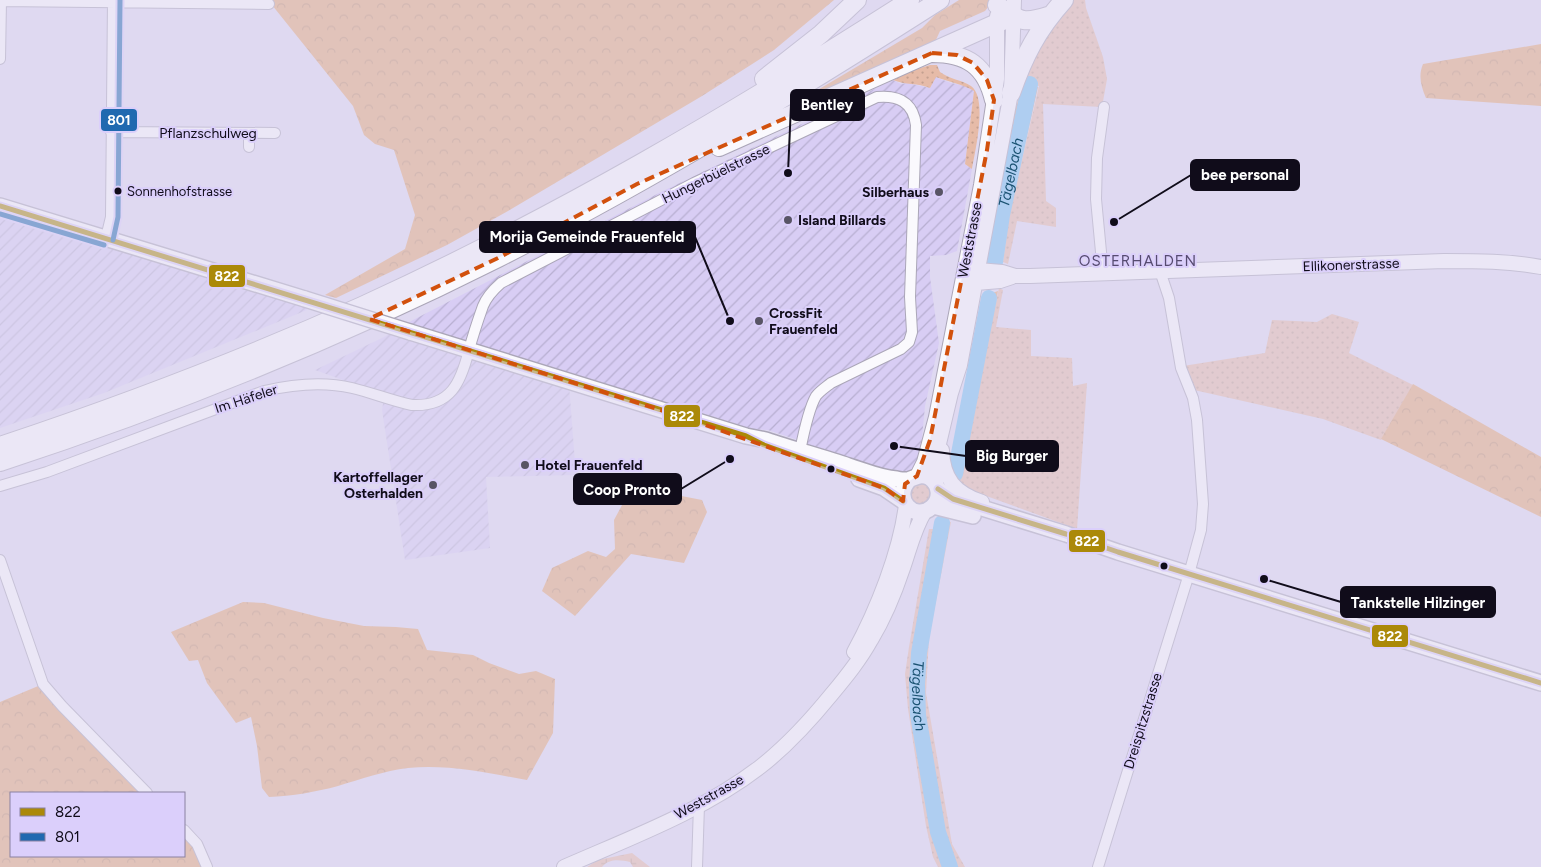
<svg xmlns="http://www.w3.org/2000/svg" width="1541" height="867" viewBox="0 0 1541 867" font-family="Figtree,sans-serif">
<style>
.industrial{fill:url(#industrial-furrows)}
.grass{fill:url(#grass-dots)}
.forest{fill:url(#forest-crowns)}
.wetland{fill:url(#wetland-marsh)}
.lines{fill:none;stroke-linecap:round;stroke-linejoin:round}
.river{stroke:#77c0f2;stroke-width:16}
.street-casing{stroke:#aba6b8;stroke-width:12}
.secondary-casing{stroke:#aba6b8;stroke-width:16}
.primary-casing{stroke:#aba6b8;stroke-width:18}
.highway-casing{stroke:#aba6b8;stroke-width:20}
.street{stroke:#faf9fd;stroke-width:10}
.secondary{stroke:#faf9fd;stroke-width:14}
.primary{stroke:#faf9fd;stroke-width:15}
.highway{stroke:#faf9fd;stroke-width:18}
.primary-bridge-casing{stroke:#aba6b8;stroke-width:18;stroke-linecap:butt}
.primary-bridge{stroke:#faf9fd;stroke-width:15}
.bus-1-casing{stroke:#dbcffb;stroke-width:9}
.bus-2-casing{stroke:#dbcffb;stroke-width:9}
.bus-1{stroke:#ab8909;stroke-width:5}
.bus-2{stroke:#2069b0;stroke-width:5}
.marked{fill:none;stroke:#d2510d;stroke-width:4;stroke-dasharray:10 6;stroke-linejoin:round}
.bus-dot{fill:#100c1a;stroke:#dbcffb;stroke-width:2}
.poi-dot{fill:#585465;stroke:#dbcffb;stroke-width:2}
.labels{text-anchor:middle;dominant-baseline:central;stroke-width:4;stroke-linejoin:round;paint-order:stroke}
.bus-label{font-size:13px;fill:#100c1a;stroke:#dbcffb;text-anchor:start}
.street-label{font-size:14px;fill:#100c1a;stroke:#dbcffb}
.poi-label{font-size:14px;font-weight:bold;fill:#100c1a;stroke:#dbcffb;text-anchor:start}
.water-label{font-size:15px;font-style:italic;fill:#1a5272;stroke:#dbcffb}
.neighbourhood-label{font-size:15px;letter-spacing:1px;fill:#564b70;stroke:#dbcffb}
.leader{fill:none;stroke:#100c1a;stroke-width:2}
.callout-dot{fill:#100c1a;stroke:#dbcffb;stroke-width:2}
.callout{fill:#100c1a;stroke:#100c1a;stroke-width:2}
.callout-label{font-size:15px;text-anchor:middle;font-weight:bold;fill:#fff}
.line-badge{stroke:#dbcffb;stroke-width:2}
.badge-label{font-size:14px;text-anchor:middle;font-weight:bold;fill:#fff}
</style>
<defs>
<pattern id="industrial-furrows" width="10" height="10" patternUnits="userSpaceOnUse" patternTransform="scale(1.25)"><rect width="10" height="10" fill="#d8cdf4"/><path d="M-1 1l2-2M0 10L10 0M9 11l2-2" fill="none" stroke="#b8afd1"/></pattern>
<pattern id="grass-dots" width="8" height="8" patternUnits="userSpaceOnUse" patternTransform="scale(1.25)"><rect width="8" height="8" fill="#e6bba8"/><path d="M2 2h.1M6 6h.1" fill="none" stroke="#c4a090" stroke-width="1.8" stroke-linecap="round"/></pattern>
<pattern id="forest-crowns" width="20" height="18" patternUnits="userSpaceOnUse" patternTransform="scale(1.25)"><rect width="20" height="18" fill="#e5a979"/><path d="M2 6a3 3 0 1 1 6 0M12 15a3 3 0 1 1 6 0" fill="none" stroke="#c39068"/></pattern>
<pattern id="wetland-marsh" width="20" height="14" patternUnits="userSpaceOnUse" patternTransform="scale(1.25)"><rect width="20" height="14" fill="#e6bba8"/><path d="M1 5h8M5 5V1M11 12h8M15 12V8" fill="none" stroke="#c4a090"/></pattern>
</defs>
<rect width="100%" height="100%" fill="#dfd9f1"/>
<path class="industrial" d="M 935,77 L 951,83 L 966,86 L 974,91 L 965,164 L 972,169 L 957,251 L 946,255 L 930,256 L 930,277 L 939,343 L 925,406 L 920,458 L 913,468 L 908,471 L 899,472 L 884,470 L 813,447 L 798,440 L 768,430 L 749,429 L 568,372 L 576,475 L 486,477 L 490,548 L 405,560 L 382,410 L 384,398 L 340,379 L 315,370 L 384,337 L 413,320 L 661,192 L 893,80 L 901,84 L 907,83 L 930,88 Z
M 0,206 L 305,299 L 307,310 L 104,393 L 0,428 Z"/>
<path class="grass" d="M 1070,0 L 1085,0 L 1086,8 L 1103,57 L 1107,79 L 1102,107 L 1043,104 L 1046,201 L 1056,208 L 1056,227 L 1017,221 L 1008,264 L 1003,262 L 1009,216 L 1039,86 L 1020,82 L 1033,52 Z
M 930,65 L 937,65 L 940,72 C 949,79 962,80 971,86 C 988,98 975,151 972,169 L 965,164 L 974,91 C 962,84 949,82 936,77 L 930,88 C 918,83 905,85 893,80 L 914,70 Z
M 999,288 L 1003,290 L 996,327 L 1031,330 L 1031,356 L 1072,358 L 1073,386 L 1087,383 L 1077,529 L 970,490 L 961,485 L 958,478 Z
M 1332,314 L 1359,322 L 1349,353 L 1413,385 L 1381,440 L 1323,419 L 1194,390 L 1183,366 L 1265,353 L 1272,320 L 1317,322 Z
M 923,482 L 932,490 L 929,501 L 919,506 L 911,502 L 909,487 Z
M 940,521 L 951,522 L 929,638 L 926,693 L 952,844 L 965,867 L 938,867 L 933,857 L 926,826 L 908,709 L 905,674 L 909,647 L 929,529 L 933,529 L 935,525 Z"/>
<path class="forest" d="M 268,0 L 834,0 L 774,50 L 702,96 L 508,211 L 447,245 L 336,298 L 325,295 L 405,249 L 415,215 L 394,150 L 375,144 L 364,135 L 353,106 Z
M 959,0 L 989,0 L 989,6 L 985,11 L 940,31 L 935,42 L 789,107 L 922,28 L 935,15 Z
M 1541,44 L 1541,106 L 1426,98 C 1421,86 1418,76 1423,64 Z
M 1023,83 L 1038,87 L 1009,216 L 1002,262 L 992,258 L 994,231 L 1015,111 Z
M 998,291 L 960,470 L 951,466 L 961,424 L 982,300 L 984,296 Z
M 1413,384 L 1541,457 L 1541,517 L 1381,439 Z
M 661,492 L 702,500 L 707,512 L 684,563 L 631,554 L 575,616 L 542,591 L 552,568 L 588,551 L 606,557 L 615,549 L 614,520 L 628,494 Z
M 243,602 L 264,603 L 323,618 L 364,626 L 396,627 L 418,629 L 427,650 L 473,655 L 489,663 L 519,674 L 536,671 L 555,679 L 553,733 L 527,780 C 488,773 448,764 408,768 C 384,771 361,779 338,786 C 316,792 292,796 269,797 L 262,788 L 257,746 L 251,717 L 236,723 L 207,683 L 198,660 L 189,661 L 171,632 Z
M 43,684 L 147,793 L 11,793 L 11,856 L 184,856 L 184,830 L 207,867 L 0,867 L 0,702 Z"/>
<path class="wetland" d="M 632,853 L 650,867 L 633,867 L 630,862 C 621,860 609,858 602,867 L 587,867 L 598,860 Z"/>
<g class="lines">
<g class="river">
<path id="s1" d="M 995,262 L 1002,215 L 1030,84"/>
<path d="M 955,474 L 989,298"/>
<path id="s2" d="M 942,523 L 919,653 L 917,684 L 918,715 L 938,832 L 950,867"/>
</g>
<g class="street-casing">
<path id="street" d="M 0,1 L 269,4
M 0,59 L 1,1
M 111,132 L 275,133
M 249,147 L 249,133
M 106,238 L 111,217 L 113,0
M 1103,273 L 1096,199 L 1097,158 L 1104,107
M 0,486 L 47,472 L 264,391 C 294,384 323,381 352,388 C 373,393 392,401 412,405 C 451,407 461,382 469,350 C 473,335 478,320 483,306 C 487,296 493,290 501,283 L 694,183 L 877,97 C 898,95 913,102 916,125 L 910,297 L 912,332 L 909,342 L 901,349 L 831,383 C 826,387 820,391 816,396 C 809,408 803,436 800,451
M 0,560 L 43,684 L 62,706 L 147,793
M 184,830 L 197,844 L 207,867
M 697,867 L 699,805
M 1098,867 L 1189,574 L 1201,530 L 1203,504 L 1197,420 L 1193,398 L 1181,368 L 1169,298 L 1160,271"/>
</g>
<g class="secondary-casing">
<path id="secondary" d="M 963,278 L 971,272 L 978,270 L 1002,272 L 1015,276 L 1030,276 L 1444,261 C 1477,261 1509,261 1541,267
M 976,283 L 1000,281 L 1012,277
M 942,450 C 943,479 955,493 982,502
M 917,476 L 924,462 L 936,417 L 981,185 L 997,79 L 997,16
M 936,484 L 934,465 L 951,393 L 960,365 L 1011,93 L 1014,0
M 854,652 C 877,610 900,552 906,505
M 564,867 C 630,838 703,811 760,767 C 787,746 809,722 831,695 C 846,677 860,660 871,640 C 885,617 895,592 903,568 C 910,548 914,529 925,511"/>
</g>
<g class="primary-casing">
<path id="primary" d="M 0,206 L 305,299
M 410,332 L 746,436 L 766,440 C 793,449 822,457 849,466 C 865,471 881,478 897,479 C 900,480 905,480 908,480 C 917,477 921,473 930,478 C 940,485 941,499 932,507 C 914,523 892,498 909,480
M 859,479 L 884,488 L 903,501
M 938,489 L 953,499 L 1066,534 L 1118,552 L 1541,683
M 933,506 L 973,516"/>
</g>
<g class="highway-casing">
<path id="highway" d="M 997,5 C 1021,22 1023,24 1051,15
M 932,53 C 967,53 986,66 994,100
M 764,79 L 821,34 L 857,0
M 1011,93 C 1024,56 1037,30 1064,0
M 719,147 L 997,23 L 1013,17
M 0,446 C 123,405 244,359 362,306 C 553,219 734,113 910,0
M 0,462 C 171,406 337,339 498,258 C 650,181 796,92 940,0"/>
</g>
<use href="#street" class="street"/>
<use href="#secondary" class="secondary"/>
<use href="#primary" class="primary"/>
<use href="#highway" class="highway"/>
<g class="primary-bridge-casing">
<path id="primary-bridge" d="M 305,299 L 410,332"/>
</g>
<use href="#primary-bridge" class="primary-bridge"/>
<g class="bus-1-casing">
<path id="bus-1" d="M 0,206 L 746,436 L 764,445 L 884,488 L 903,501
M 938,489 L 953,499 L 1066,534 L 1118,552 L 1541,683"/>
</g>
<g class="bus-2-casing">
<path id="bus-2" d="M 0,214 L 104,245
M 113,240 L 118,217 L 120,0"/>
</g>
<use href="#bus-1" class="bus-1"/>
<use href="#bus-2" class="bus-2"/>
</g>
<path d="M0 0H1541V867H0ZM 932,53 L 957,55 L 973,63 L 987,80 L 994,100 L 987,150 L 930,440 L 917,476 L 905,484 L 903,501 L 884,488 L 677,415 L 369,319 L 498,258 L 637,184 Z" fill="#dfd9f1" fill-opacity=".55" fill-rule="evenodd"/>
<path class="marked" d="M 932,53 L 957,55 L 973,63 L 987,80 L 994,100 L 987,150 L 930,440 L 917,476 L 905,484 L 903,501 L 884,488 L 677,415 L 369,319 L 498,258 L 637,184 Z"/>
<g class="bus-dot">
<circle cx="118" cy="191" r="4.5"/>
<circle cx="831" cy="469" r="4.5"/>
<circle cx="1164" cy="566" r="4.5"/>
</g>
<g class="poi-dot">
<circle cx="939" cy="192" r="5"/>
<circle cx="788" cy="220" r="5"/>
<circle cx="759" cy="321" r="5"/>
<circle cx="525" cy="465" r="5"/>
<circle cx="433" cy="485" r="5"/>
</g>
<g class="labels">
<g class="bus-label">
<text x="127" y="191">Sonnenhofstrasse</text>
</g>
<g class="street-label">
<text x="208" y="133">Pflanzschulweg</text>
<text transform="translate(716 174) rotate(-26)">Hungerbüelstrasse</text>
<text transform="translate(970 240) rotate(-79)">Weststrasse</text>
<text transform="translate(1351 265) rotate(-2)">Ellikonerstrasse</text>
<text transform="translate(246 399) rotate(-18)">Im Häfeler</text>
<text transform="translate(1143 721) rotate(-73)">Dreispitzstrasse</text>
<text transform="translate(709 797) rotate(-29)">Weststrasse</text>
</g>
<g class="poi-label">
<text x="929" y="192" text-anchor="end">Silberhaus</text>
<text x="798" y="220">Island Billards</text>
<text x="769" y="313">CrossFit<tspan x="769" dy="16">Frauenfeld</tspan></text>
<text x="535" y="465">Hotel Frauenfeld</text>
<text x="423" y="477" text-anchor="end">Kartoffellager<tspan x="423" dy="16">Osterhalden</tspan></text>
</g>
<g class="water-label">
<text stroke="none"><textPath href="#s1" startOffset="91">Tägelbach</textPath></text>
<text stroke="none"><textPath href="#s2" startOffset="175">Tägelbach</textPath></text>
</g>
<g class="neighbourhood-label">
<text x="1138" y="261">OSTERHALDEN</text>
</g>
</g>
<path class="leader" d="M788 173L791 105M1114 222L1191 175M730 321L695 237M894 446L966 456M730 459L681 489M1264 579L1341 602"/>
<g class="callout-dot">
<circle cx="788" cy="173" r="5"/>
<circle cx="1114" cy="222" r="5"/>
<circle cx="730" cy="321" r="5"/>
<circle cx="894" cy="446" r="5"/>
<circle cx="730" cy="459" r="5"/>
<circle cx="1264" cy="579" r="5"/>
</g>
<g class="callout">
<rect x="791" y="90" width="73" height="30" rx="5"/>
<rect x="1191" y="160" width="108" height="30" rx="5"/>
<rect x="480" y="222" width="215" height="30" rx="5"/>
<rect x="966" y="441" width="92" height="30" rx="5"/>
<rect x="574" y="474" width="107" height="30" rx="5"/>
<rect x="1341" y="587" width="154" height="30" rx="5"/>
</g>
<g class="callout-label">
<text x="827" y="110">Bentley</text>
<text x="1245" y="180">bee personal</text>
<text x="587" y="242">Morija Gemeinde Frauenfeld</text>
<text x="1012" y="461">Big Burger</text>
<text x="627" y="495">Coop Pronto</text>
<text x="1418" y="608">Tankstelle Hilzinger</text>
</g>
<g class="line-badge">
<rect x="100" y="108" width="38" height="24" rx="5" fill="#2069b0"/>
<rect x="208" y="264" width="38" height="24" rx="5" fill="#ab8909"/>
<rect x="663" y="404" width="38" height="24" rx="5" fill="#ab8909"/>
<rect x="1068" y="529" width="38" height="24" rx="5" fill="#ab8909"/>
<rect x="1371" y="624" width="38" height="24" rx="5" fill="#ab8909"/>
</g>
<g class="badge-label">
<text x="119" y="125">801</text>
<text x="227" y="281">822</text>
<text x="682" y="421">822</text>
<text x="1087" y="546">822</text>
<text x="1390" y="641">822</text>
</g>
<rect x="10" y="792" width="175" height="65" fill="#dbcffb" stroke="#8a81a1"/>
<rect x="20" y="808" width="25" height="8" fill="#ab8909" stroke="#8a81a1"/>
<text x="55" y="817" font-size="15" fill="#100c1a">822</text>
<rect x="20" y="833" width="25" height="8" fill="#2069b0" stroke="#8a81a1"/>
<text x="55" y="842" font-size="15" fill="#100c1a">801</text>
</svg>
